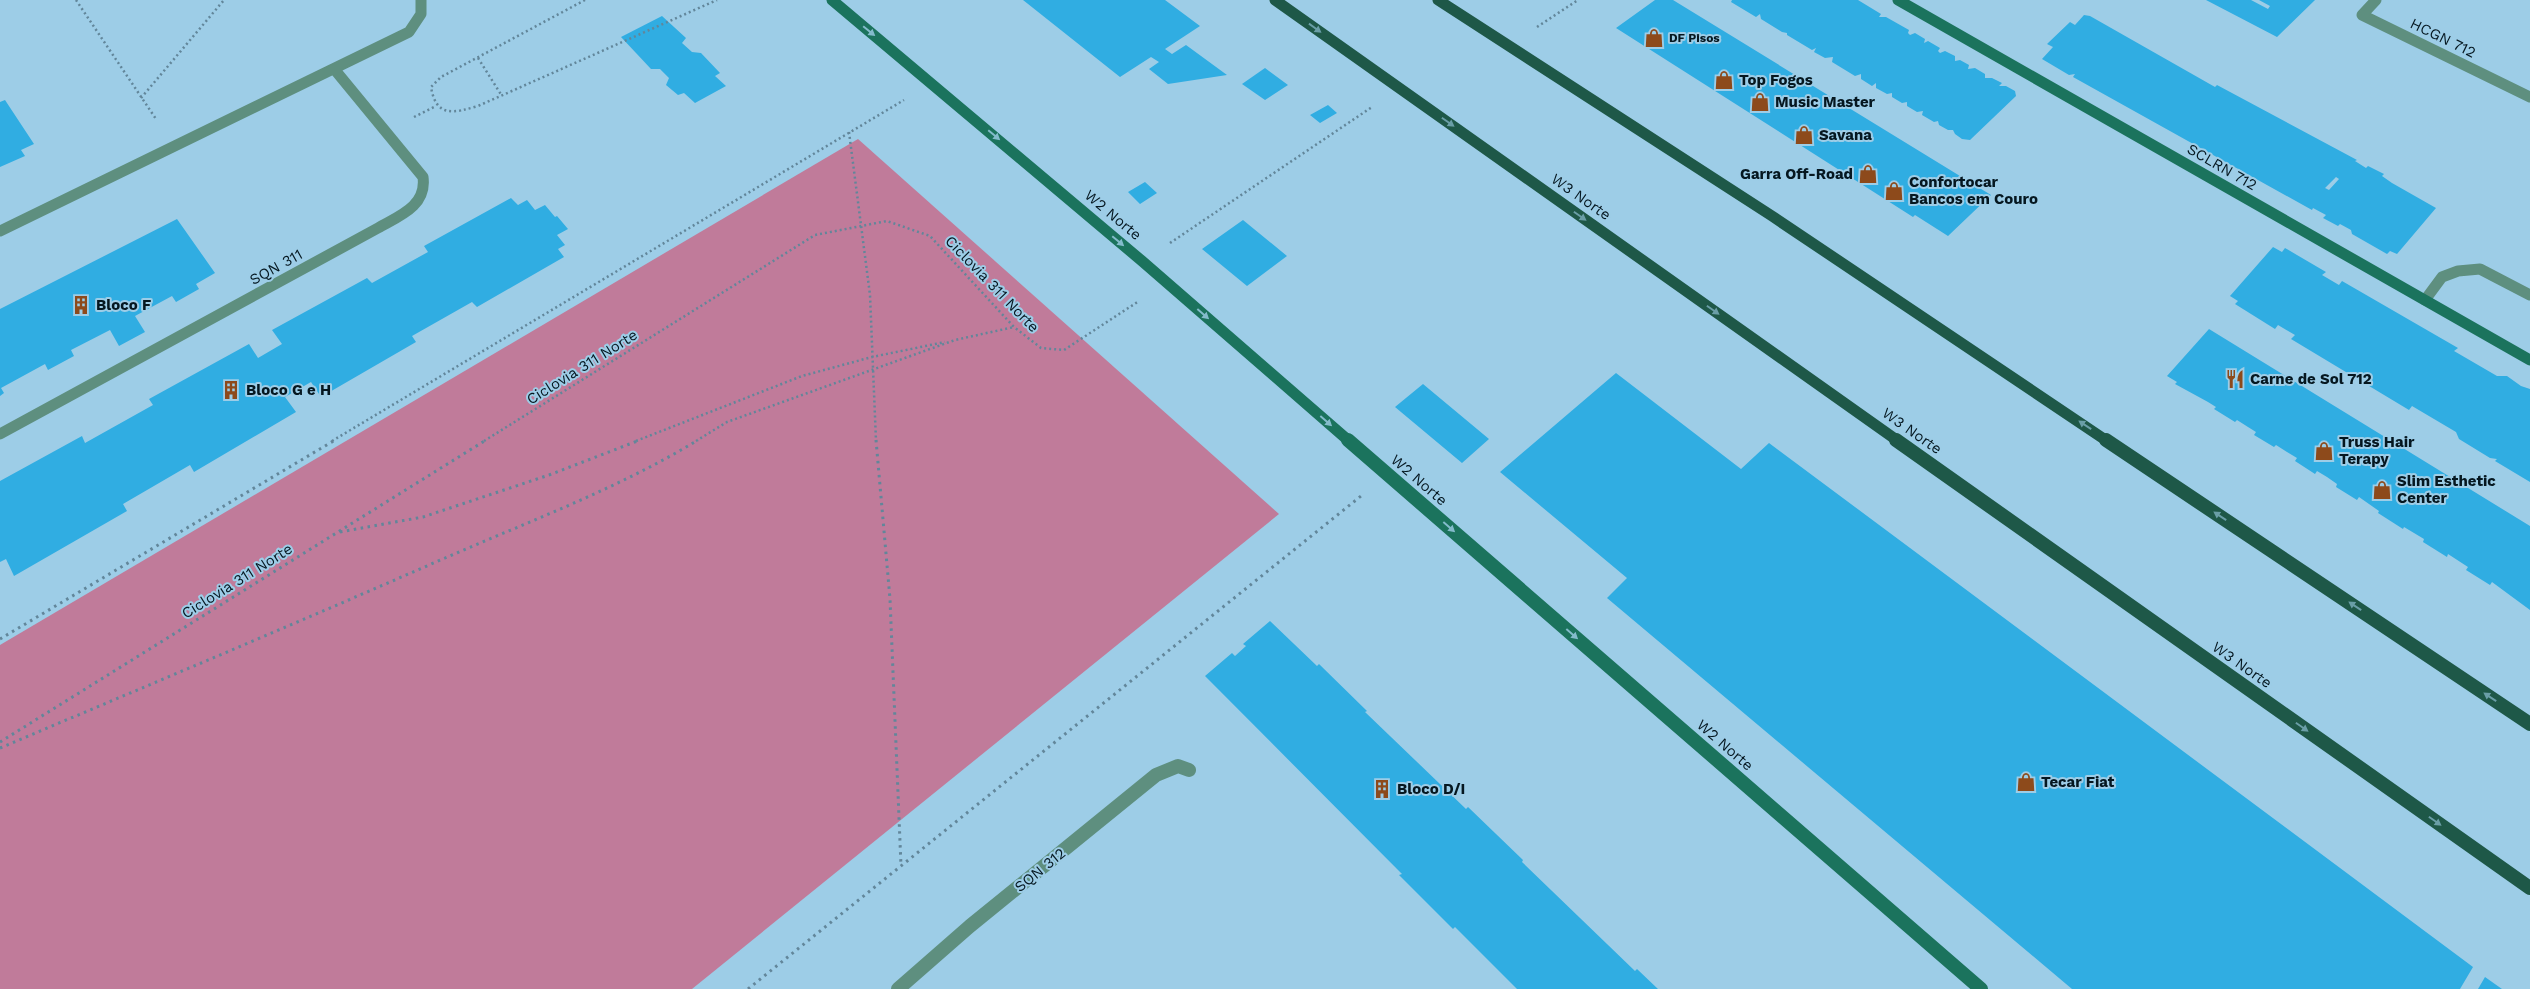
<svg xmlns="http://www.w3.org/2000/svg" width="2530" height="989" viewBox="0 0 2530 989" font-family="'Work Sans',sans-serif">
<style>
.green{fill:#c07b9a}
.building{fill:#30ade2;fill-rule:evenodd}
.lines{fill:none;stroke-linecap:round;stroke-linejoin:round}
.path-far1{stroke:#62869a;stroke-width:2.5;stroke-dasharray:2 3;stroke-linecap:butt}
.path{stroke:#62869a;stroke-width:3;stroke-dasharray:2.5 4.5;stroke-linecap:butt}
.lane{stroke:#5e8f7f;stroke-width:11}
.street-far1{stroke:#5e8f7f;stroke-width:11}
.street{stroke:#5e8f7f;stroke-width:14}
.secondary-far1{stroke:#1b735d;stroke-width:11}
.secondary{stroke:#1b735d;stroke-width:14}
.primary-far1{stroke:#1e5848;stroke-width:11}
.primary{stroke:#1e5848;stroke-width:14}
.oneway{fill:#6a9ea7}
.oneway2{fill:#83bbcb}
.labels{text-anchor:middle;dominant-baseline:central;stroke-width:4;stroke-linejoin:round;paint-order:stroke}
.far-poi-label{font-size:12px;font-weight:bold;fill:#051720;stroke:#9dcde7;text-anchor:start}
.street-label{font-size:15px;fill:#051720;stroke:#9dcde7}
.poi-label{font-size:15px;font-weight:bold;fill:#051720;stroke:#9dcde7;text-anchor:start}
</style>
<rect width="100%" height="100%" fill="#9dcde7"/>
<path class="green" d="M 858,139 L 1279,514 L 692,989 L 0,989 L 0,645 Z"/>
<path class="building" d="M 1023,0 L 1165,0 L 1200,26 L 1165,49 L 1172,54 L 1186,45 L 1227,75 L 1168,84 L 1149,69 L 1159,62 L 1151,57 L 1120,77 Z
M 1655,0 L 1673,0 L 1991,195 L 1948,236 L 1915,215 L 1913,217 L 1616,28 Z
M 1732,0 L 1858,0 L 1881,14 L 1879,17 L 1886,17 L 1909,30 L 1908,33 L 1910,35 L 1915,33 L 1925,39 L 1924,43 L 1928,41 L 1940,48 L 1938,51 L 1940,53 L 1945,51 L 1955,56 L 1955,61 L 1960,60 L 1969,65 L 1968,69 L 1975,68 L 1985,74 L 1985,78 L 1992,78 L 2002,83 L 1999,86 L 2006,86 L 2015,91 L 2016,96 L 1970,140 L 1962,139 L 1955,134 L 1953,130 L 1948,130 L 1939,125 L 1938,121 L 1934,122 L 1922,115 L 1923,111 L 1917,112 L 1907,106 L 1907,102 L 1902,103 L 1892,97 L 1892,93 L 1887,94 L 1876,88 L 1876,83 L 1872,86 L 1861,79 L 1861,74 L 1855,76 L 1832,62 L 1833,57 L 1825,58 L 1814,52 L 1816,48 L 1812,50 L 1787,35 L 1787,33 L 1782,32 L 1761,19 L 1760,14 L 1756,17 L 1731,2 Z
M 2206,0 L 2251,0 L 2268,9 L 2270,6 L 2259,0 L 2315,0 L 2277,37 Z
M 2084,15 L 2090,16 L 2215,87 L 2217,85 L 2357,160 L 2355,161 L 2366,168 L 2368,166 L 2384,174 L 2382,176 L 2392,183 L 2436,208 L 2397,254 L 2390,251 L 2387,254 L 2352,234 L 2351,230 L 2340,224 L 2338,226 L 2323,218 L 2326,215 L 2313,208 L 2312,210 L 2073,77 L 2075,74 L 2069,75 L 2042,59 L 2053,47 L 2047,44 L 2070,22 L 2075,25 ZM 2336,177 L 2339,179 L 2329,190 L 2325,188 Z
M 662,16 L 686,38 L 682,43 L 692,52 L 701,53 L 720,73 L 715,76 L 726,86 L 695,103 L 684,93 L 678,95 L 666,85 L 669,78 L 660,69 L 651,69 L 621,37 Z
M 1265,68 L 1288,85 L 1265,100 L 1242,84 Z
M 5,100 L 34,144 L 21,150 L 25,156 L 0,167 L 0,102 Z
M 1328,105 L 1337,113 L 1320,123 L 1310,115 Z
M 1145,182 L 1157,193 L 1140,204 L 1128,192 Z
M 511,198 L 518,205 L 527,200 L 535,210 L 545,205 L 555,217 L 557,216 L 568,229 L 557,235 L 565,245 L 558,249 L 564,257 L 477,307 L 472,302 L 412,336 L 416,342 L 321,397 L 311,382 L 285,397 L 296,412 L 194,472 L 190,465 L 123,504 L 127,511 L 14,576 L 6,559 L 0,562 L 0,481 L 82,436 L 85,443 L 153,405 L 149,399 L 249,344 L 258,358 L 282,344 L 272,330 L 367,278 L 372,283 L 428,252 L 424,246 Z
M 177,219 L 215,273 L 196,284 L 199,289 L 176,302 L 172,296 L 135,316 L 145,332 L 119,346 L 110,330 L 71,350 L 74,356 L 48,370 L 45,364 L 1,388 L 4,393 L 0,396 L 0,309 Z
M 1243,220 L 1287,256 L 1247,286 L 1202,249 Z
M 2273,247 L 2282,252 L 2285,248 L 2326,272 L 2322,275 L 2339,285 L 2342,281 L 2458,348 L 2454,351 L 2497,376 L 2507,376 L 2521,386 L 2530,389 L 2530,482 L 2495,461 L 2497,459 L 2490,458 L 2459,439 L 2456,432 L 2412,406 L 2409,410 L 2291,339 L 2295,335 L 2278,325 L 2275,329 L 2235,304 L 2238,301 L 2230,296 Z
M 2209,329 L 2530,526 L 2530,610 L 2492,582 L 2490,585 L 2466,570 L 2468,567 L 2448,554 L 2447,557 L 2423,542 L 2424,539 L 2404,527 L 2403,529 L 2378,513 L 2379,511 L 2359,497 L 2357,500 L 2336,487 L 2337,484 L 2327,477 L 2317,471 L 2315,474 L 2295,461 L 2297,458 L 2287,452 L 2276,445 L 2274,447 L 2254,435 L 2256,432 L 2248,427 L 2237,420 L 2235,422 L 2214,409 L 2216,407 L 2208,402 L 2175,384 L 2177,382 L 2167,376 Z
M 1616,373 L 1741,469 L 1769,443 L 2473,967 L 2460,989 L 2072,989 L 1607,598 L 1627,578 L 1500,472 Z
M 1423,384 L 1489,439 L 1462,463 L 1395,407 Z
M 1270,621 L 1317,666 L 1319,664 L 1367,711 L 1365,712 L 1466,809 L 1468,807 L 1523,860 L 1522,862 L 1635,971 L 1637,969 L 1658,989 L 1517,989 L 1455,927 L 1453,929 L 1399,875 L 1402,874 L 1205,676 L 1232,653 L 1235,656 L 1246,646 L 1243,644 Z
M 2485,977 L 2502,989 L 2478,989 Z"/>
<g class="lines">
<path class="path-far1" d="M 76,0 L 156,119
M 585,0 L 441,77 L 431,87 C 436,118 454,113 478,106 L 717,0
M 1537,27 L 1578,0
M 478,58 L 502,96
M 141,98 L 224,0
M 414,117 L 436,106
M 849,132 L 870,295 L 876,441
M 1170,243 L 1372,107
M 332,441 L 904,100
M 484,441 L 815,235 L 887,221 L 930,236 L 1014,327 L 1041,348 L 1064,350 L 1139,301
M 636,441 L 802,376 L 872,357 L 945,342
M 696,441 L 727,422 L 955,340 L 1014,327"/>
<path class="path" d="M 876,440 L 890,599 L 901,866
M 340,532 L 423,517 L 549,475 L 640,440
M 0,639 L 335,440
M 0,742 L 486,440
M 0,748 C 149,685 297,623 445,558 C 530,521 619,488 698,440
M 748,989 L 1361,496"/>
<path class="lane" d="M 2425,300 L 2442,277 L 2458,271 L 2480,269 L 2530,295"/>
<path class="street-far1" d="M 2376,0 L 2362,15 L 2530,97
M 0,231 L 409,32 L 421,14 L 421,0
M 0,434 L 378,228 C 399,216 427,206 423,177 L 335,70"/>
<path class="street" d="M 898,989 L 970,926 L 1156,775 L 1178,766 L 1189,770"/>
<path class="secondary-far1" d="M 832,0 L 1142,261 L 1349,441
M 1898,0 L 2530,360"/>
<path class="secondary" d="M 1348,440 L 1981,989"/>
<path class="primary-far1" d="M 1275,0 L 1898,441
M 1438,0 L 1772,216 L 2107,441"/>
<path class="primary" d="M 1896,440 L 2530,888
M 2106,440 L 2530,724"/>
</g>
<defs><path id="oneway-solid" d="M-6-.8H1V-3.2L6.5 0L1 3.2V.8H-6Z" transform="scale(1.25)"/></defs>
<g class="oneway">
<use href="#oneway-solid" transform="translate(1315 28) rotate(36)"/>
<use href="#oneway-solid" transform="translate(1448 122) rotate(35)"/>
<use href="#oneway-solid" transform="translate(1580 216) rotate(35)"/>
<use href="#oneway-solid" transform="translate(1713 310) rotate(35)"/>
<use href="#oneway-solid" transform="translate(2085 425) rotate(-146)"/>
<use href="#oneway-solid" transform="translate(2220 516) rotate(-146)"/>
<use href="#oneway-solid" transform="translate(2355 606) rotate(-146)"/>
<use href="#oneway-solid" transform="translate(2490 697) rotate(-146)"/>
<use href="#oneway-solid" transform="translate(2302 727) rotate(35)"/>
<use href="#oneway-solid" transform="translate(2435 821) rotate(35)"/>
</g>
<g class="oneway2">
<use href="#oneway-solid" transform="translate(869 31) rotate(39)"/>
<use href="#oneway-solid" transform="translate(994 135) rotate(40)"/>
<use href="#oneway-solid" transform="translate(1118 241) rotate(40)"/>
<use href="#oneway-solid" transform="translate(1203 314) rotate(41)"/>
<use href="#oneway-solid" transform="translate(1326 421) rotate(41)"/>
<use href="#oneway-solid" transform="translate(1449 527) rotate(41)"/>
<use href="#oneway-solid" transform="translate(1572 634) rotate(41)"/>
</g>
<defs>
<g id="shop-bare" transform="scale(1.5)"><path d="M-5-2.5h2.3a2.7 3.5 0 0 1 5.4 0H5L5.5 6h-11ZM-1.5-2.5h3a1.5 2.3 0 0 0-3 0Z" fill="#8d4a1b" stroke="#9dcde7" stroke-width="2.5" paint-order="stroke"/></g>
<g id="building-bare" transform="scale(1.5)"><path d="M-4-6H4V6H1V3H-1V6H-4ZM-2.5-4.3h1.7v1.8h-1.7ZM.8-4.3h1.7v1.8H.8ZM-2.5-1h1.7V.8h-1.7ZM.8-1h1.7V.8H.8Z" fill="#8d4a1b" stroke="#9dcde7" stroke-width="2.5" paint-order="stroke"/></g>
<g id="restaurant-bare" transform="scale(1.5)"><path d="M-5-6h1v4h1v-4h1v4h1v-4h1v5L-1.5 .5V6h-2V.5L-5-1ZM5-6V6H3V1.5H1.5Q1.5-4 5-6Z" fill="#8d4a1b" stroke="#9dcde7" stroke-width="2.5" paint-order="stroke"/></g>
</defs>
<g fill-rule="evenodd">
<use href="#shop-bare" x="1654" y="38"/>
<use href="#shop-bare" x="1724" y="80"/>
<use href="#shop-bare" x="1760" y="102"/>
<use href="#shop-bare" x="1804" y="135"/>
<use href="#shop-bare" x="1868" y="174"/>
<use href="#shop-bare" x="1894" y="191"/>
<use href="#building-bare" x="81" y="305"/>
<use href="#restaurant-bare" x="2235" y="379"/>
<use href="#building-bare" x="231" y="390"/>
<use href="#shop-bare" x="2324" y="451"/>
<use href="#shop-bare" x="2382" y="490"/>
<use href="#shop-bare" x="2026" y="782"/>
<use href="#building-bare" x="1382" y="789"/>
</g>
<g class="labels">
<g class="far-poi-label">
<text x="1669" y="38">DF Pisos</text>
</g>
<g class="street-label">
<text transform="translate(2443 38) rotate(26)">HCGN 712</text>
<text transform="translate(2222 167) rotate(30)">SCLRN 712</text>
<text transform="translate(1581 197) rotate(35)">W3 Norte</text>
<text transform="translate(1113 215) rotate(40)">W2 Norte</text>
<text transform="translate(276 267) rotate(-29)">SQN 311</text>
<text transform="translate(992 284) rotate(46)">Ciclovia 311 Norte</text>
<text transform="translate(582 367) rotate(-32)">Ciclovia 311 Norte</text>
<text transform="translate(1912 431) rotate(35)">W3 Norte</text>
<text transform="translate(1419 480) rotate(41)">W2 Norte</text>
<text transform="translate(237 581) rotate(-32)">Ciclovia 311 Norte</text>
<text transform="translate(2242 665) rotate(35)">W3 Norte</text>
<text transform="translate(1725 745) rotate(41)">W2 Norte</text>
<text transform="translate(1040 870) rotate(-39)">SQN 312</text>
</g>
<g class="poi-label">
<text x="1739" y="80">Top Fogos</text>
<text x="1775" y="102">Music Master</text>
<text x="1819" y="135">Savana</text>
<text x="1853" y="174" text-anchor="end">Garra Off-Road</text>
<text x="1909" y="182">Confortocar<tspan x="1909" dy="17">Bancos em Couro</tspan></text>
<text x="96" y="305">Bloco F</text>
<text x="2250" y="379">Carne de Sol 712</text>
<text x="246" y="390">Bloco G e H</text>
<text x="2339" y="442">Truss Hair<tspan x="2339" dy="17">Terapy</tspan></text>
<text x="2397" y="481">Slim Esthetic<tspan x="2397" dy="17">Center</tspan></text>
<text x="2041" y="782">Tecar Fiat</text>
<text x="1397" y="789">Bloco D/I</text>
</g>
</g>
</svg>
